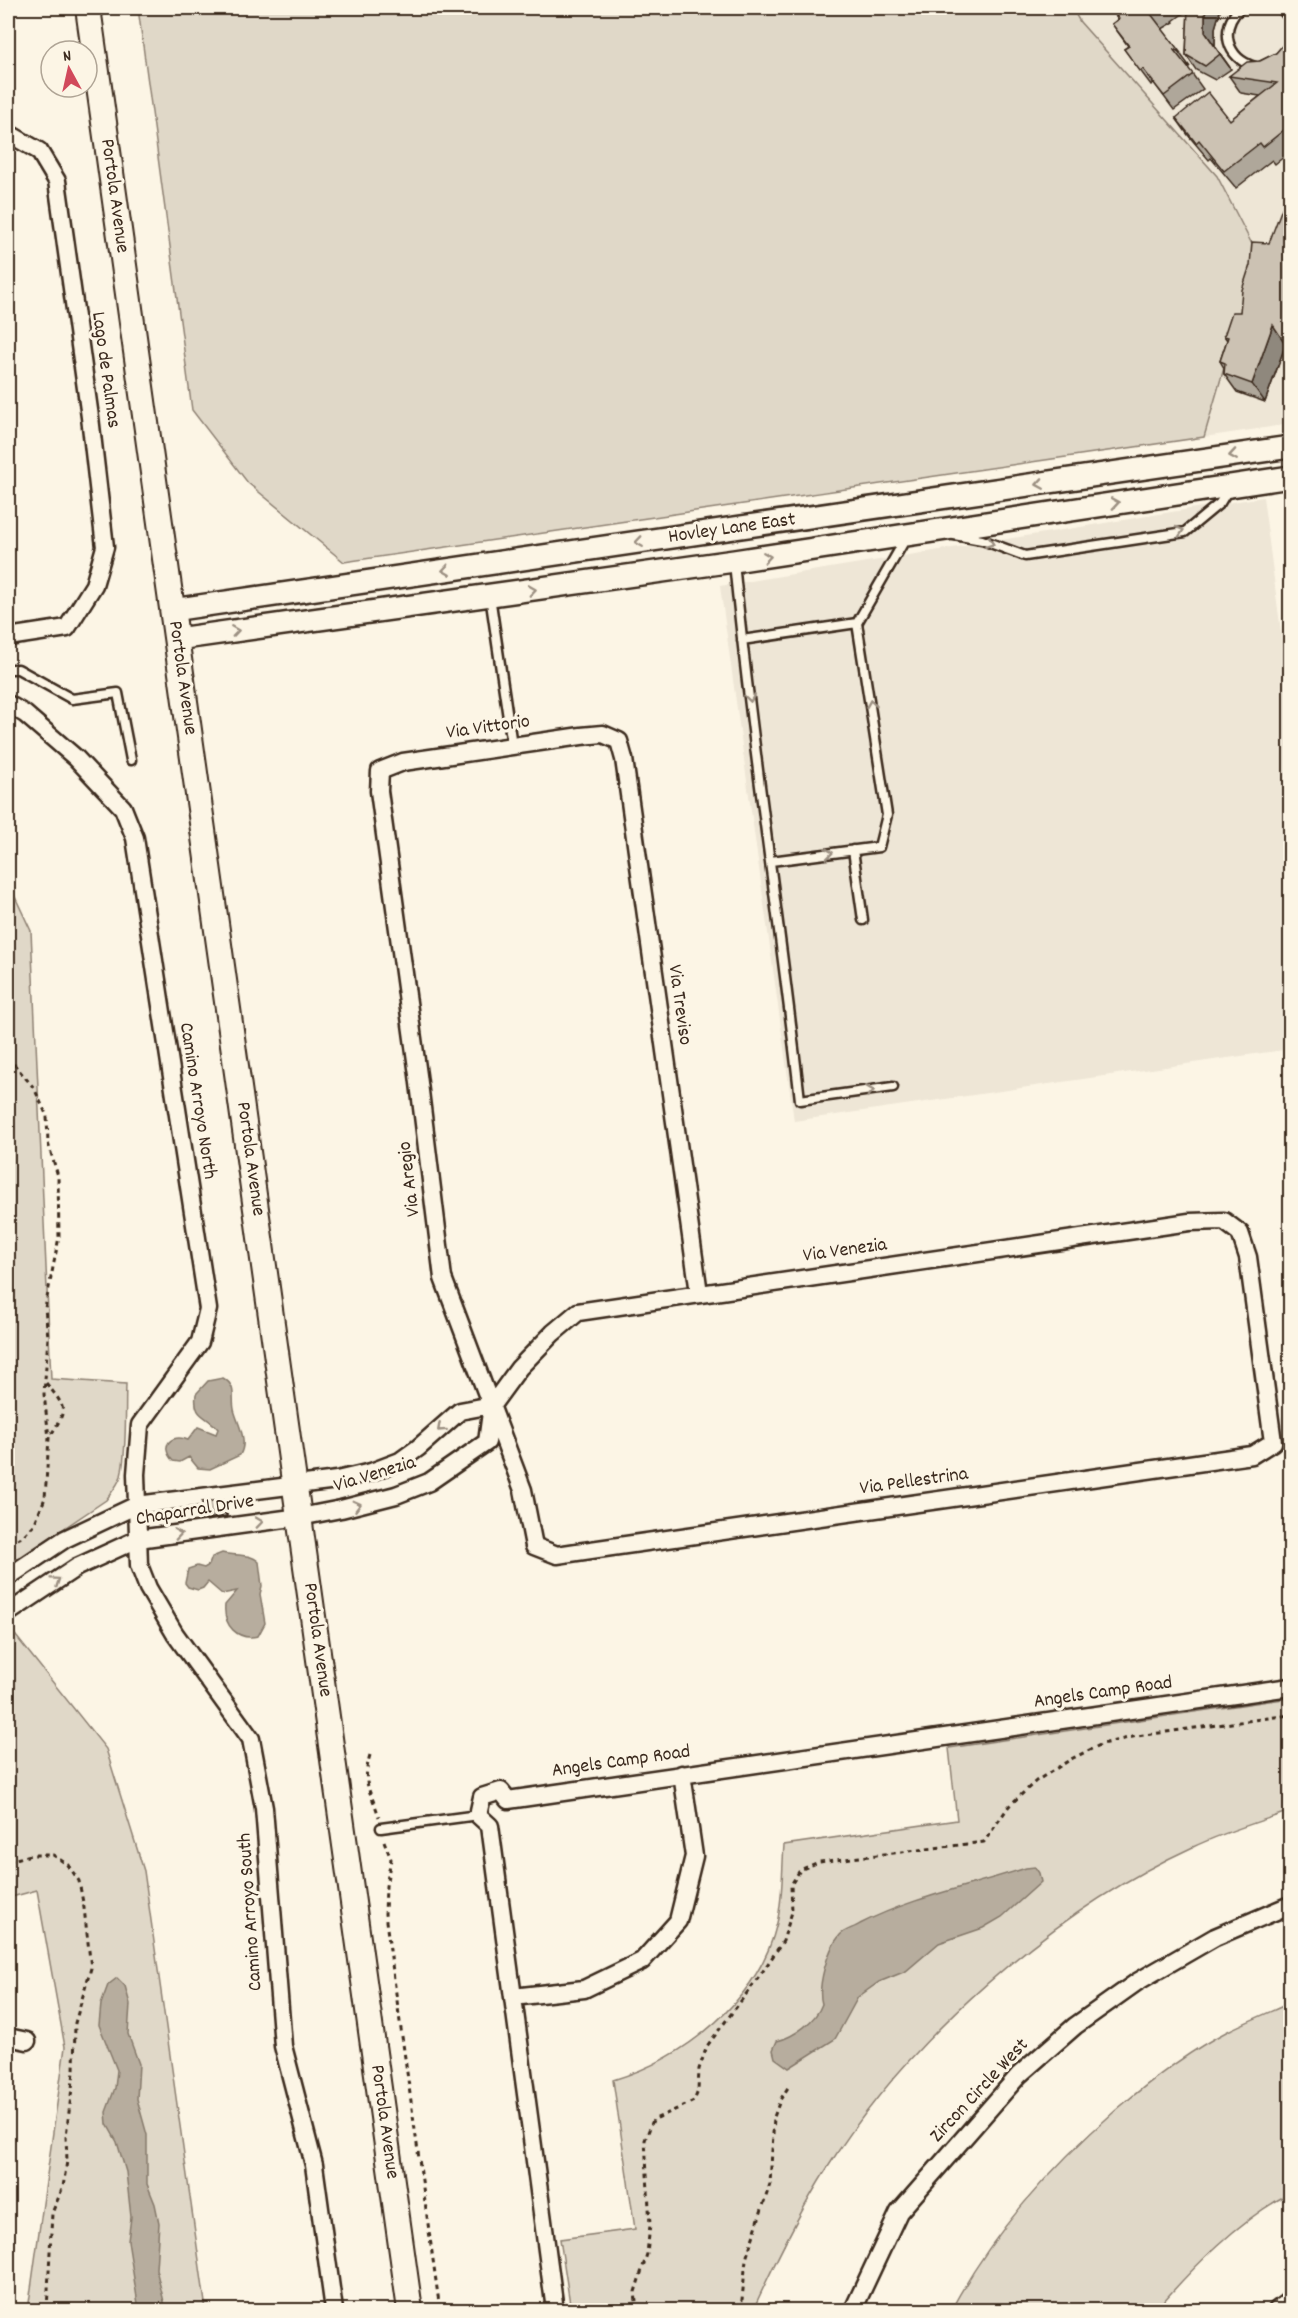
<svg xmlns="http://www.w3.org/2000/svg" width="1298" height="2318" viewBox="0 0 1298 2318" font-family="Dekko,sans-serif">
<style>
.built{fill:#eee6d6}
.green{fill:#e0d8c8;stroke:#8e8173;stroke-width:1.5}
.water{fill:#b7ad9e;stroke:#85796b;stroke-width:1.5}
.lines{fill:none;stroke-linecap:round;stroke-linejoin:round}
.service-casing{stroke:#3b2a1e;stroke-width:13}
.minor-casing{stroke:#3b2a1e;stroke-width:21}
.tertiary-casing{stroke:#3b2a1e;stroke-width:26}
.secondary-casing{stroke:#3b2a1e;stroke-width:28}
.path{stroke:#3b2a1e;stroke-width:3;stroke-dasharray:4.5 4.5;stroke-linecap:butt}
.service{stroke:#fcf5e5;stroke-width:8}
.minor{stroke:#fcf5e5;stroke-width:16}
.tertiary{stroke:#fcf5e5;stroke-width:21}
.secondary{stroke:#fcf5e5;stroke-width:24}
.wall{fill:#afa79a;stroke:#3b2a1e;stroke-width:1.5}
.shaded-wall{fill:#8f887d;stroke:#3b2a1e;stroke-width:1.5}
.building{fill:#ccc2b3;stroke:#3b2a1e;stroke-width:1.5}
.oneway{stroke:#9c9082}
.labels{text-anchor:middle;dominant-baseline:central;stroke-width:6;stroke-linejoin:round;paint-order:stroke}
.street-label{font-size:20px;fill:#3b2a1e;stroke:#fcf5e5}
</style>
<rect width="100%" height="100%" fill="#fcf5e5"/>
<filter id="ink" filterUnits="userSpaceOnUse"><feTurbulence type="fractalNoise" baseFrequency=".0167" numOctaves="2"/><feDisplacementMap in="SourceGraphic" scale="12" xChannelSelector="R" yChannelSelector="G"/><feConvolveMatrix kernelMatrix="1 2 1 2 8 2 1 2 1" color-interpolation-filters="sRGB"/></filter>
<g filter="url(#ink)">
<path class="built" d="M 1072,8 L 1290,8 L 1290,424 L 1204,437 L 1257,253 L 1080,22 Z
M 1263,497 L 1290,699 L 1290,1049 L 794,1121 L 720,586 Z"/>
<path class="green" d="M 138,8 L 1072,8 L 1080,22 L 1217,176 L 1257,254 L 1204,437 L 344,562 L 248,483 L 192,410 Z
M 8,882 L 31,931 L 51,1379 L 126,1384 C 125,1409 127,1453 121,1476 C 118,1485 111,1493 106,1500 L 8,1566 Z
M 8,1626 L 106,1749 L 144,1871 L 206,2310 L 28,2310 L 65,2047 L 37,1890 L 8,1898 Z
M 1290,1698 L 1290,1811 C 1258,1822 1224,1832 1193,1847 C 1051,1912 909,2038 826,2170 C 798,2214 775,2262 753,2310 L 571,2310 L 560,2239 L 635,2229 L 613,2080 C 686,2058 759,2000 777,1923 C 783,1898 782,1871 784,1845 L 957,1820 L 949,1748 Z
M 1290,2003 L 1290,2193 C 1238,2221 1194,2266 1156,2310 L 951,2310 C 993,2232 1049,2169 1116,2110 C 1150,2081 1187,2052 1228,2031 C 1248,2021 1270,2012 1290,2003 Z"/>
<path class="water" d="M 223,1378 C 239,1387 230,1400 235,1413 C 239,1426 248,1441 240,1455 L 210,1469 L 198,1468 L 189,1457 L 180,1462 L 173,1461 C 159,1446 171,1433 188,1440 L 198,1427 L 216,1434 L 218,1429 C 206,1414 193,1418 196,1394 L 208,1381 Z
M 222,1553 C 234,1556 250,1553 259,1562 L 262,1586 L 260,1594 L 265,1623 L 258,1636 C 237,1641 223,1625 225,1605 L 237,1591 L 222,1594 L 208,1582 L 203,1588 L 198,1590 L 188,1587 L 185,1583 L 188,1569 L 197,1566 L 204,1568 L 209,1565 L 212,1557 Z
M 1035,1867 L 1039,1873 L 1041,1882 L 1002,1917 L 983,1928 L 939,1943 L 906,1971 L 879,1982 L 858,1997 L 835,2039 L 789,2068 L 775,2058 L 773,2050 L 777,2041 C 794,2037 816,2021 822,2004 C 817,1987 827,1950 840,1935 C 844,1930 854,1928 860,1924 C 912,1897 971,1886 1026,1868 Z
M 117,1978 L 125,1986 L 130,2004 L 128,2034 L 139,2064 L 137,2099 L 147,2135 L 147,2184 L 155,2204 L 159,2223 L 156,2269 L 166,2310 L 139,2310 L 128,2241 L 131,2217 L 126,2172 L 117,2142 L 107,2124 L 106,2112 L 115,2088 L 117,2070 L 99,2025 L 101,2004 L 108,1985 Z"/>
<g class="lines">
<g class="service-casing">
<path id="service" d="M 1240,8 C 1219,29 1226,58 1255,67
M 1281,8 L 1290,19
M 954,535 L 982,540 L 1025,556 L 1185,532 L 1220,503 L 1229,488
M 734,562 C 751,742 780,921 800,1100 L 893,1087
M 490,596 L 512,745
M 857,623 L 906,538
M 742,640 L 857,623 L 887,815 L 879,847 L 771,861
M 8,669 L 18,669 L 72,699 L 118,693 L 131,760
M 853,850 L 863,920
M 381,1828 L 478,1815"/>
</g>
<g class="minor-casing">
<path id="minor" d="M 8,133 L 39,151 L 57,181 L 90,417 L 105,547 L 94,585 L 67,628 L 8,637
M 8,704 L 25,714 L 76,758 L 123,808 L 135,838 L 208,1309 L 200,1342 L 140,1425 L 136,1474 L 139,1565 L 148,1588 L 175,1634 L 251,1739 L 264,1808 L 283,2046 L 314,2165 L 334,2310
M 8,1577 L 65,1539 L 137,1505 L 337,1480 L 371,1472 L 400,1461 L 418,1448 L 460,1411 L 492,1405
M 8,1613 L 77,1567 L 138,1539 L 300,1517 L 341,1509 L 396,1495 L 429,1482 L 487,1442 L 492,1405 L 519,1368 L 553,1333 L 578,1312 L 1189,1222 L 1224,1221 L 1240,1233 L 1248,1257 L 1273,1442 L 1252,1455 L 577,1552 L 557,1555 L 534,1546 L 523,1490 L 443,1278 L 418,1075 L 379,791 L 380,771 L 403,762 L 581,736 L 603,734 L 619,741 L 624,759 L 699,1293
M 513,1997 L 584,1989 L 642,1961 L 678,1921 L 694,1856 L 682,1774
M 8,2037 L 27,2041
M 555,2310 L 490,1826 L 478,1815 L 482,1797 L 501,1791 L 508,1800 L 1290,1687
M 853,2310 L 899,2212 L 1019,2075 L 1075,2026 L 1137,1982 L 1215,1937 L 1290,1905
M 1277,2310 L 1290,2300"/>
</g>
<g class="tertiary-casing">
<path id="tertiary" d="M 172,610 L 1290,447
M 177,639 L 734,561 L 1290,477"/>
</g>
<g class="secondary-casing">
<path id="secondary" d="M 88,8 L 410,2310"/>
</g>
<path class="path" d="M 8,1057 L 34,1088 L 47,1116 L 48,1143 L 58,1176 L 59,1237 L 45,1308 L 48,1337 L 44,1394 L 49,1438 L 45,1498 L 34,1525 L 22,1537 L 8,1543
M 46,1383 C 68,1410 67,1409 49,1438
M 370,1755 C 361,1785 371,1790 379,1817
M 384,1841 L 391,1859 L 386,1886 L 385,1914 L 440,2310
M 8,1861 L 31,1855 L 53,1855 L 68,1865 L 79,1881 L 84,1908 L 91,1968 L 75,2023 L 74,2072 L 66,2136 L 67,2161 L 63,2187 L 52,2213 L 47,2310
M 637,2310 L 635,2292 L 647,2254 L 650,2225 L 645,2140 L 653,2120 L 694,2101 L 698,2091 L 699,2069 L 707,2046 L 759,1977 L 783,1941 L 792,1912 L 791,1885 L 800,1870 L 819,1862 L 984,1842 L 1009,1806 L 1036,1781 L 1073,1758 L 1102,1744 L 1137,1736 L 1290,1715
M 741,2310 L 746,2259 L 770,2184 L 774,2117 L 780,2100 L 789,2086"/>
<use href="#service" class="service"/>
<use href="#minor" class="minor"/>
<use href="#tertiary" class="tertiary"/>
<use href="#secondary" class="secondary"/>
</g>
<path class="wall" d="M 1110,8 L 1222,8 L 1220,11 L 1215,28 L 1215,47 L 1231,69 L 1215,80 L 1196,70 L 1186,55 L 1188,10 L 1173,21 L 1174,22 L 1162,29 L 1190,67 L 1185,64 L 1203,89 L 1174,110 L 1154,83 L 1151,85 L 1124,49 L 1128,46 L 1112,24 L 1118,19 Z
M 1290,25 L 1290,152 L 1275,164 L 1272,160 L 1236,188 L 1211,158 L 1209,160 L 1188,135 L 1176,118 L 1230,120 L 1260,96 L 1241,93 L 1229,76 L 1276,53 L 1288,39 Z
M 1224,336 L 1286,344 L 1265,402 L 1237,392 L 1224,374 L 1224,368 L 1220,361 L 1227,340 Z
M 225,1505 L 227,1516 L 207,1519 L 203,1514 Z"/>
<path class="shaded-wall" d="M 1207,8 L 1222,8 L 1220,11 L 1215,28 L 1215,47 L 1231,69 L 1205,32 L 1205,14 Z
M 1273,325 L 1286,343 L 1265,402 L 1252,384 Z
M 222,1500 L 225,1505 L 227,1516 L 223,1511 Z"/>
<path class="building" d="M 1110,8 L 1163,8 L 1151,14 L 1180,52 L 1173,49 L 1193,74 L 1164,96 L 1143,69 L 1140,71 L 1124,49 L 1129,46 L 1112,24 L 1119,19 Z
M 1188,8 L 1207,8 L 1205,14 L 1205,32 L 1220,54 L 1205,66 L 1186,55 Z
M 1290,25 L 1290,125 L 1263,147 L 1260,143 L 1224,171 L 1199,140 L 1196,143 L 1176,118 L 1208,92 L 1230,120 L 1277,83 L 1229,76 L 1247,62 L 1260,61 L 1276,53 L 1288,39 Z
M 1282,208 L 1290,209 L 1290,351 L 1273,325 L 1252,384 L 1224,374 L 1225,363 L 1220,361 L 1228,337 L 1224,336 L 1232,312 L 1240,312 L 1242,290 L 1250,265 L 1252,242 L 1269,243 Z
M 222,1500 L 223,1511 L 203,1514 L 202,1502 Z"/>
<defs><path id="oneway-chevron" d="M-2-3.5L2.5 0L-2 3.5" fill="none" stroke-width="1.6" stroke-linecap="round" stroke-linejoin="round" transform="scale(1.5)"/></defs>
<g class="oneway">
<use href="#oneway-chevron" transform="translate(1233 455) rotate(171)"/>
<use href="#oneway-chevron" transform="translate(1040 484) rotate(171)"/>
<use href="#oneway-chevron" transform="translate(1115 503) rotate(-9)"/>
<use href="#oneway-chevron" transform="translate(1180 531) rotate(-18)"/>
<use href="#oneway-chevron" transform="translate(639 542) rotate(172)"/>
<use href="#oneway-chevron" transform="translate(990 543) rotate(20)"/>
<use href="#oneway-chevron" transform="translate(767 557) rotate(-8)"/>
<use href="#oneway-chevron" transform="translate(446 570) rotate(172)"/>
<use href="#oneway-chevron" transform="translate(532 590) rotate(-8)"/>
<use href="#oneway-chevron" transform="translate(235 631) rotate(-8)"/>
<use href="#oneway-chevron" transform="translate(750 698) rotate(82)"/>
<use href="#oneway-chevron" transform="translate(871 704) rotate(-99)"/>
<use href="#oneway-chevron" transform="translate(829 853) rotate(-8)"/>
<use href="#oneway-chevron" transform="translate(870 1091) rotate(-8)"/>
<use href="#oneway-chevron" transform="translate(441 1428) rotate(138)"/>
<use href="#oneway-chevron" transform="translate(357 1505) rotate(-15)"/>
<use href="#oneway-chevron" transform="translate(259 1522) rotate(-8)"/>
<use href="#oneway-chevron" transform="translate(178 1534) rotate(-8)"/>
<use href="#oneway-chevron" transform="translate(56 1581) rotate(-34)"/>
</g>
</g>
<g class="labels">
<g class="street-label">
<text transform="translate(114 196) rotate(82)">Portola Avenue</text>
<text transform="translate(105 370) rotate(82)">Lago de Palmas</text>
<text transform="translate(732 529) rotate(-8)">Hovley Lane East</text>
<text transform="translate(182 678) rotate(82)">Portola Avenue</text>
<text transform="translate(488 728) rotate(-8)">Via Vittorio</text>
<text transform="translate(679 1005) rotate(82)">Via Treviso</text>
<text transform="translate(197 1101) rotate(81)">Camino Arroyo North</text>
<text transform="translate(250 1159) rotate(82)">Portola Avenue</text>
<text transform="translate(410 1179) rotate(-97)">Via Aregio</text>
<text transform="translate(845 1251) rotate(-8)">Via Venezia</text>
<text transform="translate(375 1475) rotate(-17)">Via Venezia</text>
<text transform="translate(914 1482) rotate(-8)">Via Pellestrina</text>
<text transform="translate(195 1511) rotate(-9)">Chaparral Drive</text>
<text transform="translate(317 1640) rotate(82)">Portola Avenue</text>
<text transform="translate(1103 1693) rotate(-8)">Angels Camp Road</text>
<text transform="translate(621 1762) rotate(-8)">Angels Camp Road</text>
<text transform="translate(251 1912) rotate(-94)">Camino Arroyo South</text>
<text transform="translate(980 2091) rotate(-47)">Zircon Circle West</text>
<text transform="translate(384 2122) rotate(82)">Portola Avenue</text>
</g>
</g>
<rect width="1298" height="2318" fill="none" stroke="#fcf5e5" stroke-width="30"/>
<rect x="15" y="15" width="1268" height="2288" fill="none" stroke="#3b2a1e" stroke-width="2" filter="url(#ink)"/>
<g transform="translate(69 69) rotate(352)"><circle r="28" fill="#fcf5e5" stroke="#afa495" stroke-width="1.5"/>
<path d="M0-4.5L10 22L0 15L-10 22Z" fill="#d1495b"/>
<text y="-9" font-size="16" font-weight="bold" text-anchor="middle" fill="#3b2a1e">N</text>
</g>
</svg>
